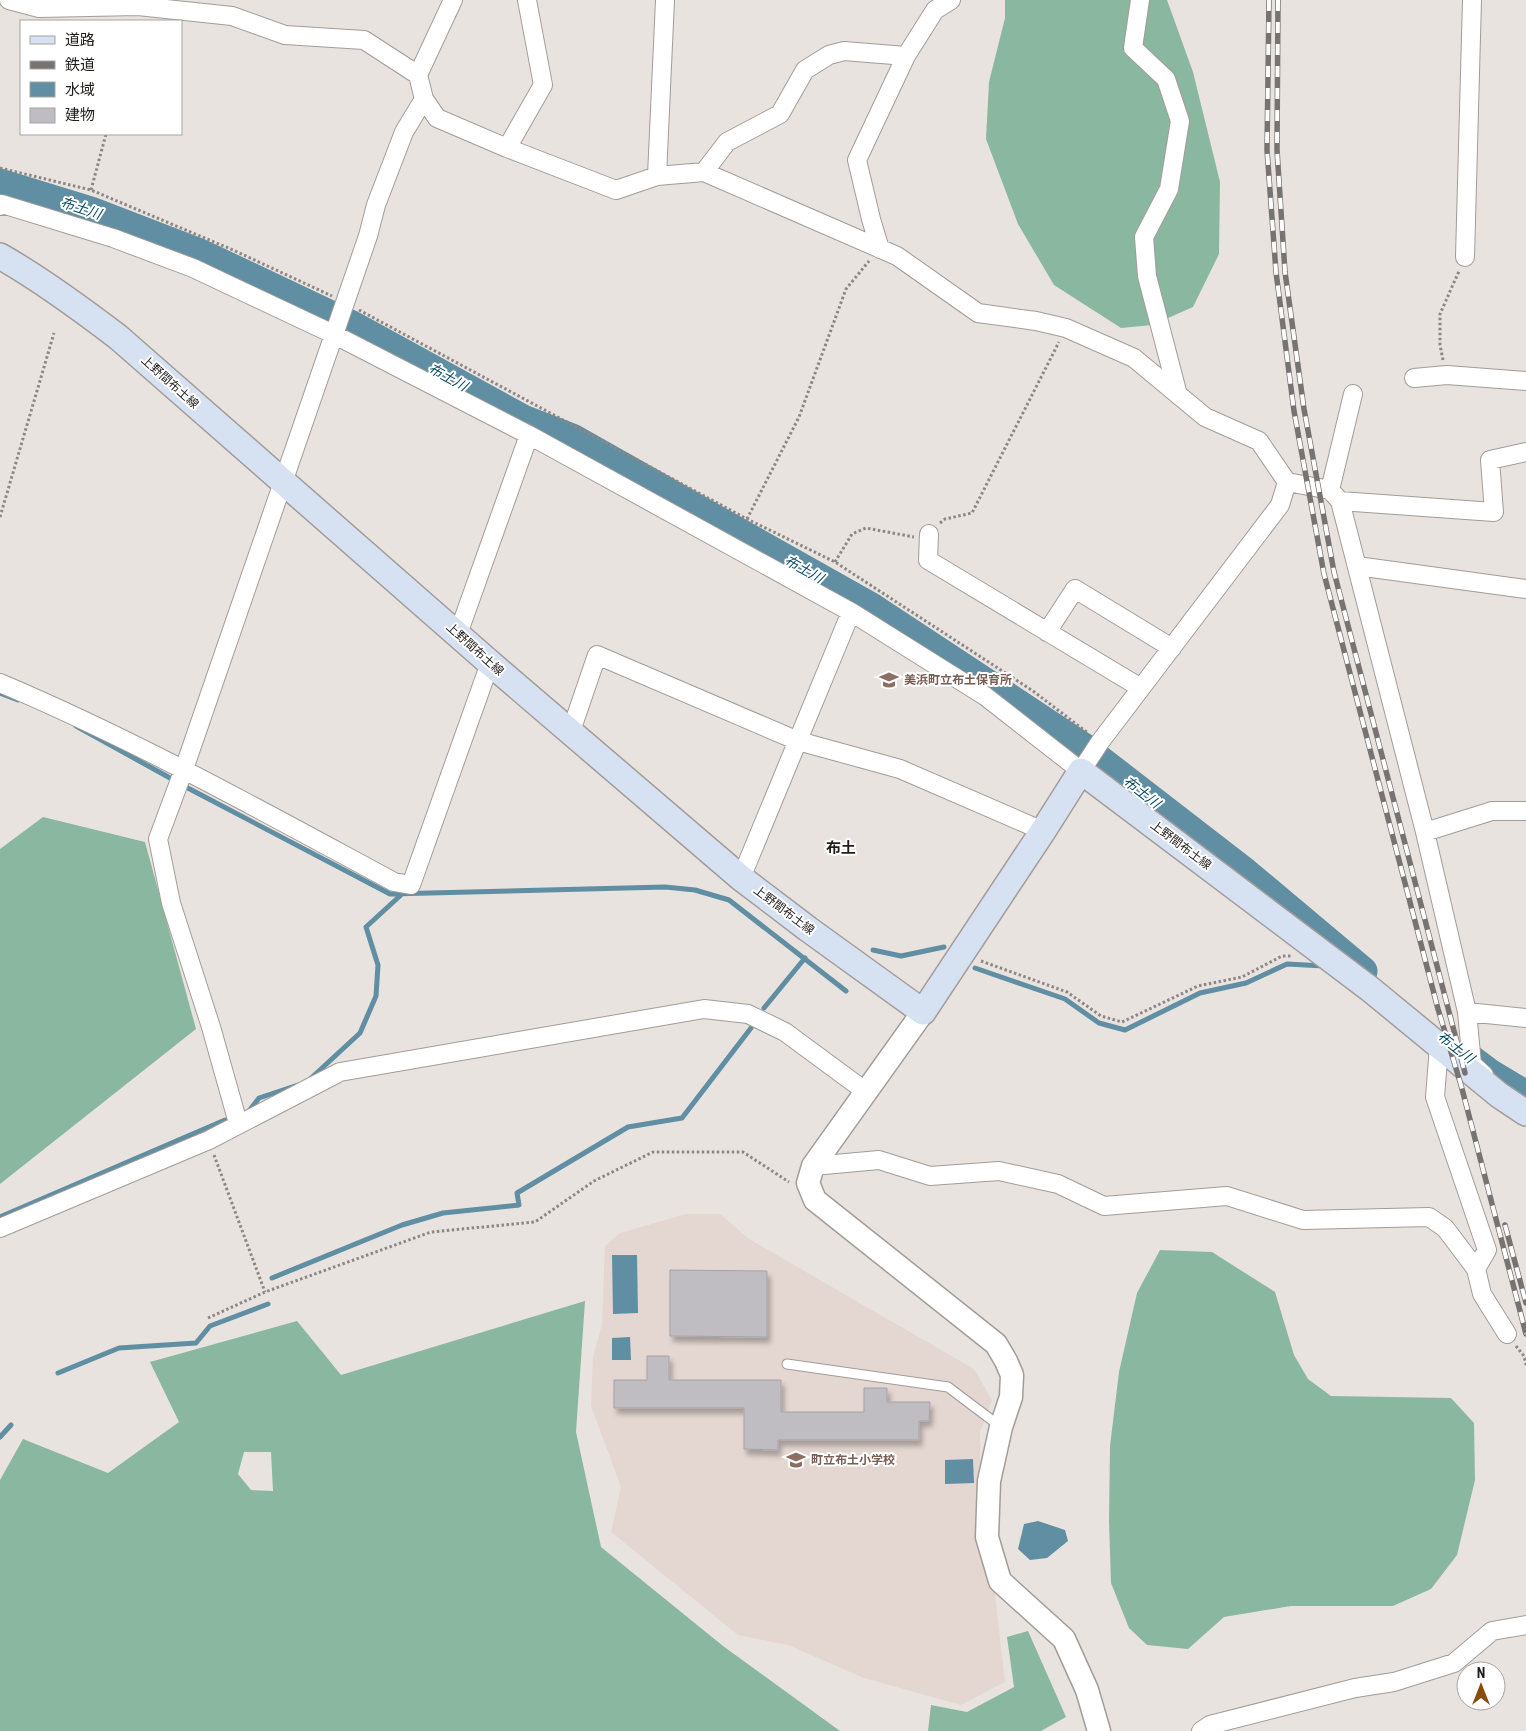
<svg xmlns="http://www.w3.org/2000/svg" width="1526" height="1731" viewBox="0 0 1526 1731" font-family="'Roboto Condensed','Noto Sans JP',sans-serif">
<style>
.built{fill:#e4d6d0}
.forest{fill:#8ab79f;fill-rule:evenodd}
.water{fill:#608ea2}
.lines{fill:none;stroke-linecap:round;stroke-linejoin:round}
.stream{stroke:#608ea2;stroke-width:5}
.river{stroke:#608ea2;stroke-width:29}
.building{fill:#bfbcc2;stroke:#a6a3a8;filter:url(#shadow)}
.service-casing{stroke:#a29c99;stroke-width:11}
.minor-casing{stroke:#a29c99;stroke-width:20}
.tertiary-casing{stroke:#a29c99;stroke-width:25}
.secondary-casing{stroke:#a29c99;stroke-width:28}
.path{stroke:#8c8785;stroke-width:3;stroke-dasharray:2.5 2.5;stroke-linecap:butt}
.service{stroke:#fff;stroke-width:9}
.minor{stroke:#fff;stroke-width:18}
.tertiary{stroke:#fff;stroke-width:22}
.secondary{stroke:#d6e1f2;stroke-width:25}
.rail-casing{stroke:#777371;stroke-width:5.5}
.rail{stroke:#fff;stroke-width:4;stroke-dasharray:11;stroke-linecap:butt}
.labels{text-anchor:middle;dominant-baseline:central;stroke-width:4;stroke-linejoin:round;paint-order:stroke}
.street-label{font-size:12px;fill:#201d1c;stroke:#fff}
.education-label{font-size:12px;font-weight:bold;fill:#785e54;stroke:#fff;text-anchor:start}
.water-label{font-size:14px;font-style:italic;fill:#074a60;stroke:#fff}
.quarter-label{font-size:15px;font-weight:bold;fill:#201d1c;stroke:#fff}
</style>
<defs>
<filter id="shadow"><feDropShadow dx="3" dy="5.5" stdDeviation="2.5" flood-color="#0004"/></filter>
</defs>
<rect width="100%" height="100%" fill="#e9e3e0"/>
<path class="built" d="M 686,1214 L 720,1214 L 749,1239 L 974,1369 L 992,1400 L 980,1432 L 980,1559 L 995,1594 L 1005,1682 L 961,1705 L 864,1678 L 788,1645 L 738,1635 L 611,1532 L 621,1487 L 591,1406 L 593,1357 L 602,1324 L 605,1246 L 620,1233 Z"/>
<path class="forest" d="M 1005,0 L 1167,0 L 1193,72 L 1220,182 L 1219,254 L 1193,307 L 1152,325 L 1121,328 L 1054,285 L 1018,224 L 986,139 L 989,82 L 1005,18 Z
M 43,817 L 145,842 L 196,1029 L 0,1184 L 0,849 Z
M 1160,1250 L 1212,1252 L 1275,1292 L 1294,1355 L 1308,1379 L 1331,1396 L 1451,1398 L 1474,1423 L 1475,1480 L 1457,1555 L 1431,1589 L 1393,1606 L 1291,1606 L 1224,1617 L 1188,1649 L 1147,1645 L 1129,1628 L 1111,1583 L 1109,1521 L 1110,1446 L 1119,1372 L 1137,1293 Z
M 585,1301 L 576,1432 L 601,1547 L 723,1646 L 840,1731 L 0,1731 L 0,1480 L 23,1439 L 108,1473 L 179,1422 L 150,1362 L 297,1321 L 341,1375 ZM 244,1452 L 271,1452 L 273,1491 L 251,1490 L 238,1474 Z
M 1028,1631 L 1066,1717 L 1041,1731 L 928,1731 L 931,1705 L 967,1712 L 1014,1687 L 1007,1637 Z"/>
<path class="water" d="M 612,1255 L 637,1255 L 638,1313 L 613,1314 Z
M 630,1337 L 631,1360 L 612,1360 L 612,1338 Z
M 973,1459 L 974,1483 L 945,1484 L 945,1460 Z
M 1038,1521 L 1065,1530 L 1068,1541 L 1047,1558 L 1030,1560 L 1018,1549 L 1024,1524 Z"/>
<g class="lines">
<path class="stream" d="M 0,693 L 18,700
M 76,726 L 170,778
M 184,786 L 390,894 L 665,887 L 695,890 L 729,900 L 846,991
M 873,950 L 901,956 L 944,947
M 975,968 L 1065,999 L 1099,1023 L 1125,1030 L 1200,993 L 1246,983 L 1287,964 L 1324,966
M 764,1008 L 805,958
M 308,1081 L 360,1033 L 376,996 L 378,965 L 366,927 L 402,894
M 249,1111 L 259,1098 L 298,1085
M 0,1217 L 225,1120
M 272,1278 L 402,1225 L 443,1213 L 519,1205 L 517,1193 L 628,1127 L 682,1118 L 751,1028
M 58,1373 L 119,1348 L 196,1343 L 210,1326 L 268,1304
M 0,1437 L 11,1425"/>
<path class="river" d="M 0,183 L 91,211 L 200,253 L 350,324 L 523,419 L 572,438 L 873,608 L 1082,746 L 1245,872 L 1363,971
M 1467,1056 L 1491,1074 L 1526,1095"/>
</g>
<path class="building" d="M 670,1270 L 767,1271 L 767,1337 L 670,1336 Z
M 647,1356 L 669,1356 L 669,1380 L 781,1380 L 781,1412 L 864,1412 L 864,1388 L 887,1388 L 887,1402 L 930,1402 L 929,1421 L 919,1421 L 919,1440 L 778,1440 L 778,1450 L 744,1449 L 744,1408 L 614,1408 L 614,1380 L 647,1380 Z"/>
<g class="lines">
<g class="service-casing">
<path id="service" d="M 787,1364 L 948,1387 L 1001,1427"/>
</g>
<g class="minor-casing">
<path id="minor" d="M 9,0 L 39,8 L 138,6 L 232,16 L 285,35 L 364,40 L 418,75 L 424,99 L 437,118 L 507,148 L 616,190 L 657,176 L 704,172 L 897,256 L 978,313 L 1036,321 L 1066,328 L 1134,358 L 1205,417 L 1259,441 L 1287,482 L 1330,490 L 1340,501 L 1494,512 L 1490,460 L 1526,452
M 1140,0 L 1133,48 L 1166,79 L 1180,121 L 1169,189 L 1144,237 L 1147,276 L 1178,395
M 418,75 L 453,0
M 507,148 L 543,85 L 527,0
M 704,172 L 727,142 L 780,114 L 805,70 L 829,55 L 844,51 L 906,56
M 657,176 L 665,0
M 0,206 L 2,204 L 113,238 L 193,268 L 333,334 L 529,435 L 851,612 L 985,696 L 1081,771 L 1100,742 L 1280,505 L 1287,482
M 880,249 L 871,219 L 857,160 L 906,56 L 935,10 L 951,0
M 1465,257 L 1472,0
M 1414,378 L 1447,375 L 1526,381
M 1330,490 L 1353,394
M 1340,501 L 1425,832 L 1467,1012 L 1472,1064 L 1484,1075
M 929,534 L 928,560 L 1141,688
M 1357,566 L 1526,589
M 1047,632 L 1075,589 L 1172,648
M 458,634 L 529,435
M 0,683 C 135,740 264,812 394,882 L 411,885 L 490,663
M 571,731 L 597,655 L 798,741 L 900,769 L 1043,831
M 1425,832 L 1492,811 L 1526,811
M 741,878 L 851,612
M 1467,1012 L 1526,1018
M 1439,1046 L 1435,1097 L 1487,1250 L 1476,1269
M 238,1123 L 211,1027 L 171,903 L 158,839 L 184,769 L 368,236 L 376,205 L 404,132 L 424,99
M 813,1166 L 879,1160 L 930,1176 L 999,1171 L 1058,1184 L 1104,1206 L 1227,1196 L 1303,1220 L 1429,1217 L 1445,1228 L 1476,1269 L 1482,1294 L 1507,1334
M 0,1228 L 209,1140 L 340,1072 L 704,1009 L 748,1014 L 785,1032 L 865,1091
M 1201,1731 L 1210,1725 L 1355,1688 L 1394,1682 L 1454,1663 L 1492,1631 L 1526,1625"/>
</g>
<g class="tertiary-casing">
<path id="tertiary" d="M 923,1012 L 813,1166 L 808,1183 L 815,1200 L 996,1344 L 1006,1361 L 1012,1375 L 1011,1397 L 1001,1427 L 989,1481 L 987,1537 L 1000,1581 L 1064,1639 L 1087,1690 L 1099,1731"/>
</g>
<g class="secondary-casing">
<path id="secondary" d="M 0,256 C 42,280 80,308 118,337 L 490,663 L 741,878 L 808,929 L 923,1012 L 1043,831 L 1081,771 L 1370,989 L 1499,1095 L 1526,1113"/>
</g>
<path class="path" d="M 0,168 L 91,190 L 233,250 L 332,296
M 91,190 L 106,134
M 359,310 L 747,519 L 835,562 L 1033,691 L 1088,733
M 1443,360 L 1440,345 L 1440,314 L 1459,271
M 0,517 L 54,333
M 747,519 L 799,417 L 846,289 L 869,261
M 940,523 L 945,519 L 972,513 L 1059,342
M 835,562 L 852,534 L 866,528 L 914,537
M 981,961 L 1067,992 L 1101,1016 L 1122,1022 L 1198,986 L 1242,977 L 1282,956 L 1292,956
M 214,1155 L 265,1292
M 208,1318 L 265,1292 L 431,1232 L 535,1222 L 594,1181 L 653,1152 L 743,1152 L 789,1182
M 1516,1346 L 1524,1356 L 1526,1365"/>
<use href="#service" class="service"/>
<use href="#minor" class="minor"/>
<use href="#tertiary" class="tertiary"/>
<use href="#secondary" class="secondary"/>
<g class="rail-casing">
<path id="rail" d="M 1269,0 L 1267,150 L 1276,272 L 1294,411 L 1324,574 L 1438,1009 L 1461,1085 L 1526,1334
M 1278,0 L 1277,150 L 1285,272 L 1304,409 L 1334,572 L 1465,1073
M 1505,1225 L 1526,1303"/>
</g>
<use href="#rail" class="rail"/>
</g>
<defs>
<g id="school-bare" transform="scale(1.5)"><path d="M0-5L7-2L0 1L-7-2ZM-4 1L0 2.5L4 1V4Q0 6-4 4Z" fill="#8d6e63" stroke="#fff" stroke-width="2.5" paint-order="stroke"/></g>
</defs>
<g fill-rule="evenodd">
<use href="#school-bare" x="889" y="680"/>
<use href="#school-bare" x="796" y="1460"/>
</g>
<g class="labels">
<g class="street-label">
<text transform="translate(170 382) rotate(42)">上野間布土線</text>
<text transform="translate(475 649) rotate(42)">上野間布土線</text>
<text transform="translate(1181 845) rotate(37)">上野間布土線</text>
<text transform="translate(784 910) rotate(37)">上野間布土線</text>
</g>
<g class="education-label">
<text x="904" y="680">美浜町立布土保育所</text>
<text x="811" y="1460">町立布土小学校</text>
</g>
<g class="water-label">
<text transform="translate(81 208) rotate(18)">布土川</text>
<text transform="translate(448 377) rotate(29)">布土川</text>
<text transform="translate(804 569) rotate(29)">布土川</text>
<text transform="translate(1142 792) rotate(38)">布土川</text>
<text transform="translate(1456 1047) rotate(38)">布土川</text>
</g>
<g class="quarter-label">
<text x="841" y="848">布土</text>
</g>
</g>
<rect x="20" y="20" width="162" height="115" fill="#ffffff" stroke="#a6a5a4"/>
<rect x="30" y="36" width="25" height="8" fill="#d6e1f2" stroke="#a6a5a4"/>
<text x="65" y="45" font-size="15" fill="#201d1c">道路</text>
<rect x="30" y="61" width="25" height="8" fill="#777371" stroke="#a6a5a4"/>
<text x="65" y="70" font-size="15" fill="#201d1c">鉄道</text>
<rect x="30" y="82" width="25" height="15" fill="#608ea2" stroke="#a6a5a4"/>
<text x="65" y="95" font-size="15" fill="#201d1c">水域</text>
<rect x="30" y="108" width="25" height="15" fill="#bfbcc2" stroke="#a6a5a4"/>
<text x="65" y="120" font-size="15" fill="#201d1c">建物</text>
<g transform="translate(1481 1686)"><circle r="24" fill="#ffffff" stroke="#a6a5a4"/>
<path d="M0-4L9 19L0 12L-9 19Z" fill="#8a4c0d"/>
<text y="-8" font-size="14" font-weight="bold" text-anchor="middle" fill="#201d1c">N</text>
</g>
</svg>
